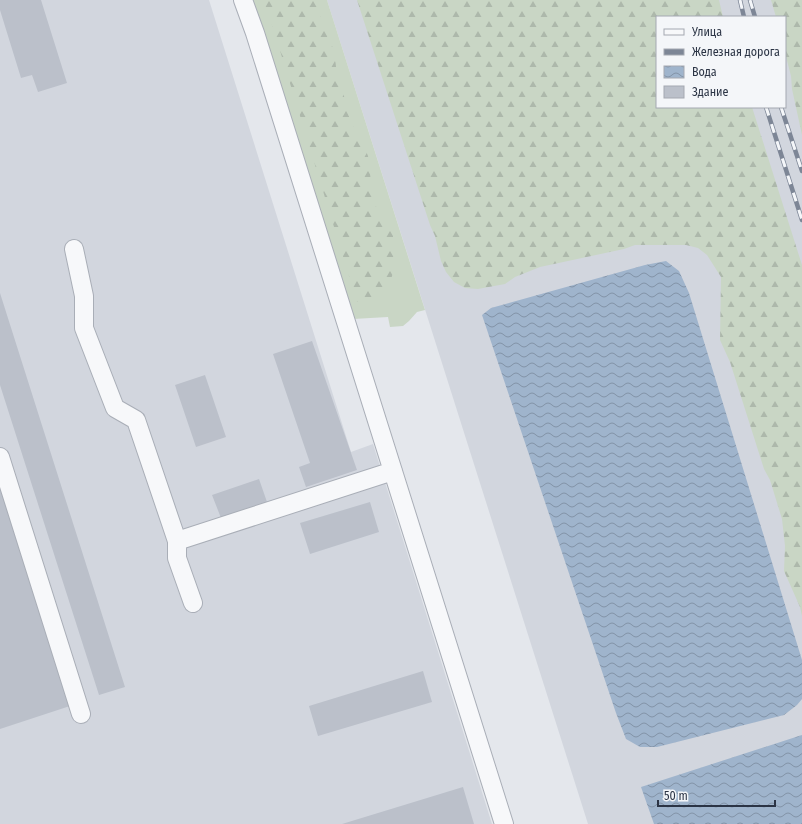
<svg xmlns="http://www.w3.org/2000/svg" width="802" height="824" viewBox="0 0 802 824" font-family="'Fira Sans Condensed',sans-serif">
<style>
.built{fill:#d2d6de;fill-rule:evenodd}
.grass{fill:#c9d6c5}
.forest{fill:url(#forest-firs)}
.water{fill:url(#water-waves)}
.building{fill:#bbc0ca}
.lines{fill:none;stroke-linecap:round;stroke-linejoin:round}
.minor-casing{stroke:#a9aeb7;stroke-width:20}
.minor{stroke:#f7f8fa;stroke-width:18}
.rail-casing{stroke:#7d8696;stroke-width:4.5}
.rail{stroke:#f4f6f9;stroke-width:3;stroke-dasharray:9;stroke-linecap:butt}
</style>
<defs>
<pattern id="forest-firs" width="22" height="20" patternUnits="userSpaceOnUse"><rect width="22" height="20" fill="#c9d6c5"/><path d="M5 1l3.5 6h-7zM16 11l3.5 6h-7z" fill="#adb8ab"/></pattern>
<pattern id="water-waves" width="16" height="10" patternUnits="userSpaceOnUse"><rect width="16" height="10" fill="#9fb4cc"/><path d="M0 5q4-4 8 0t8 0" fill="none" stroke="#8293a7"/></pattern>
</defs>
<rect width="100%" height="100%" fill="#e4e7ec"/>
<path class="built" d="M 0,0 L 209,0 L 351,452 L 373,444 L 492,824 L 0,824 Z
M 327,0 L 802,0 L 802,824 L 588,824 ZM 657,17 L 785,17 L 785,107 L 657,107 Z"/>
<path class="grass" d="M 248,0 L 327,0 L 425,310 L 417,312 L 409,321 L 403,326 L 390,327 L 388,317 L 353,319 Z"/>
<path class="forest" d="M 263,0 L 315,0 L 328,38 L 334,50 L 337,75 L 342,86 L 347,111 L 351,122 L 363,144 L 368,156 L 370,168 L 371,192 L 374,204 L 389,223 L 393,235 L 393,248 L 394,261 L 393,273 L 389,285 L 369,299 L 357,302 L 274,31 Z
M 357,0 L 719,0 L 723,17 L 657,17 L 657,107 L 752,107 L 802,265 L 802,616 L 800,607 L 784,571 L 785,546 L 782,519 L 770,480 L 764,469 L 730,362 L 720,340 L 721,277 L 707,255 L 698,248 L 686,245 L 635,245 L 624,249 L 540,267 L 515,277 L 505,284 L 478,289 L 465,288 L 454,282 L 446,272 L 441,261 L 435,236 L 430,225 Z
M 771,0 L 802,0 L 802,135 L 792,89 L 791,76 L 785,53 L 785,17 L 776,17 Z"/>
<path class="water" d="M 666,261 L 679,271 L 689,293 L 802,660 L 802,699 L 797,705 L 784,715 L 657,747 L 640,747 L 626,739 L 616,713 L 482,315 L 491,308 L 645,265 Z
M 802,735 L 802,824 L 654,824 L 641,787 Z"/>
<path class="building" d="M 0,0 L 41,0 L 67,83 L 38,92 L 32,75 L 21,78 L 0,10 Z
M 0,293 L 125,687 L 99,695 L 0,385 Z
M 312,341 L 357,470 L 306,487 L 299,467 L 310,463 L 273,354 Z
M 205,375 L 226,437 L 196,447 L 175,385 Z
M 259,479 L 267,502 L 221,518 L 212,495 Z
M 0,482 L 73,705 L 0,729 Z
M 370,502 L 379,532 L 310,554 L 300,523 Z
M 423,671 L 432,702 L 318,736 L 309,706 Z
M 463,787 L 474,824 L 342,824 Z"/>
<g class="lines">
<g class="minor-casing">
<path id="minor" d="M 243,0 L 255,33 L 504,824
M 74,249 L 84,296 L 84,328 L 115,408 L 136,420 L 177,541 L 177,558 L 193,603
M 0,457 L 81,714
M 177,541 L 393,471"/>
</g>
<use href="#minor" class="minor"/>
<g class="rail-casing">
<path id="rail" d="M 740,0 L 744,17
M 750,0 L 755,17
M 766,107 L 802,220
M 781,107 L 802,171"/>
</g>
<use href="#rail" class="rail"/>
</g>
<rect x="656" y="16" width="130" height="92" fill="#f4f6f9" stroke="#a4a8b1"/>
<rect x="664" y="29" width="20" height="6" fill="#f7f8fa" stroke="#a4a8b1"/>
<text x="692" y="36" font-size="12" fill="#2b3445">Улица</text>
<rect x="664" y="49" width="20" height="6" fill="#7d8696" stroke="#a4a8b1"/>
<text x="692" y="56" font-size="12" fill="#2b3445">Железная дорога</text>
<rect x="664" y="66" width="20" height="12" fill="url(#water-waves)" stroke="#a4a8b1"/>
<text x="692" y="76" font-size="12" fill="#2b3445">Вода</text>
<rect x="664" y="86" width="20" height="12" fill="#bbc0ca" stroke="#a4a8b1"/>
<text x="692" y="96" font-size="12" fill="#2b3445">Здание</text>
<path d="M658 800v6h117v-6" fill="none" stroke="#2b3445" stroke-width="2"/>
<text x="664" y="800" font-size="12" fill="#2b3445" stroke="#f4f6f9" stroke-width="3" paint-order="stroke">50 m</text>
</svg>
